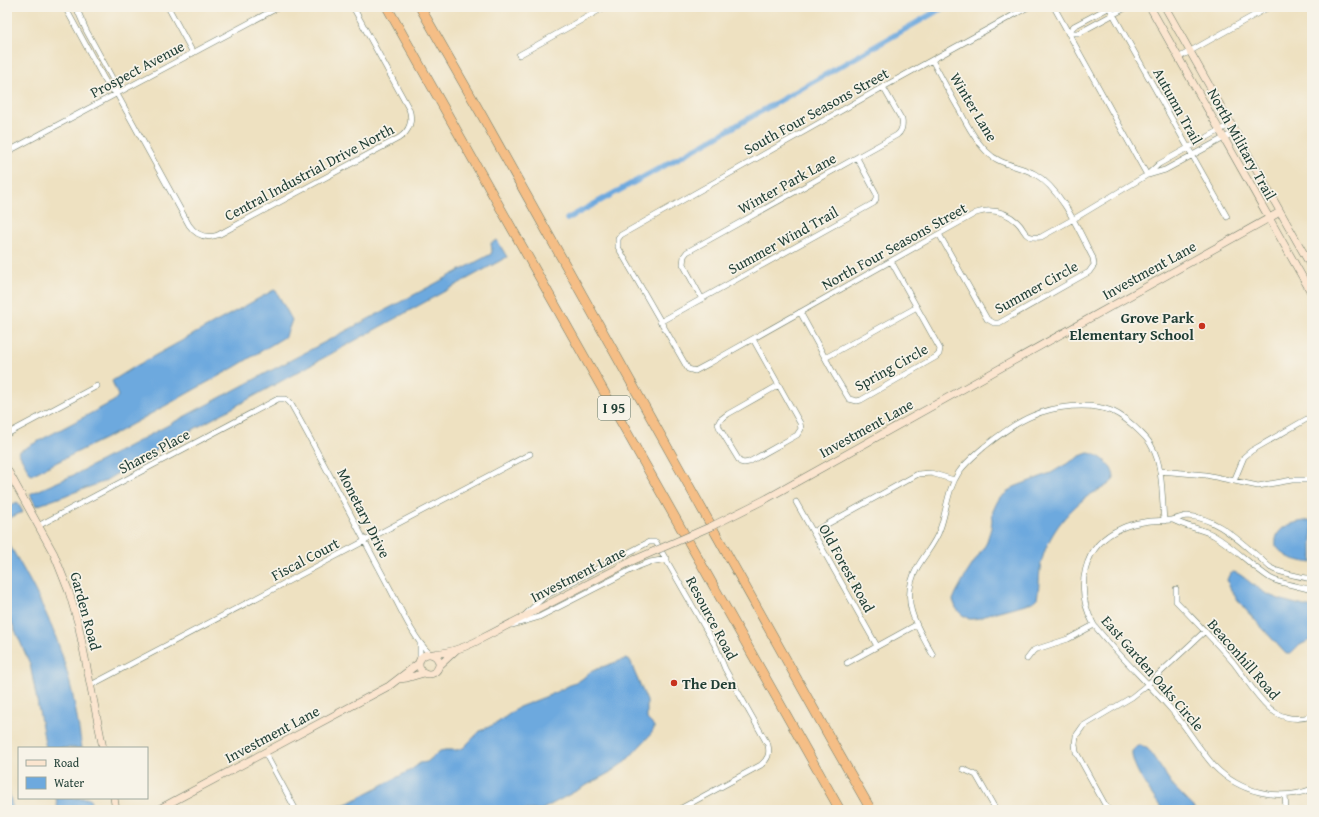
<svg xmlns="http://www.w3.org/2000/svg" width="1319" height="817" viewBox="0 0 1319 817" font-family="'Gentium Book Plus',serif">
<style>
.water{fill:#6da9de;stroke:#467389}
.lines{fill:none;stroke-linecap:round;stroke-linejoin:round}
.canal{stroke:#6da9de;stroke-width:5.5}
.street-casing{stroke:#677665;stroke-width:6}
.secondary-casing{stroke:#677665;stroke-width:8}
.highway-casing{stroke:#677665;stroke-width:10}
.street{stroke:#fff;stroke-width:5}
.secondary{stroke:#fbe5cf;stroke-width:7}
.highway{stroke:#f5be86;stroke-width:9}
.secondary-bridge-casing{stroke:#677665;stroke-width:8;stroke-linecap:butt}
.secondary-bridge{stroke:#fbe5cf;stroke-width:7}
.poi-dot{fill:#c8321e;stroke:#f7f3e8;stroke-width:1.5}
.labels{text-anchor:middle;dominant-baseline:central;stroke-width:3.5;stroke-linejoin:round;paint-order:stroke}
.shield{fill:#f7f3e8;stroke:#60746a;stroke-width:1}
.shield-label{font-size:14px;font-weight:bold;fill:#1f3d34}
.street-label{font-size:15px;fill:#1f3d34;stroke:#f7f3e8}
.poi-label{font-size:15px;font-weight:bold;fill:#1f3d34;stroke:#f7f3e8;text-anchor:end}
</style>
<rect width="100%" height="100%" fill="#f7f3e8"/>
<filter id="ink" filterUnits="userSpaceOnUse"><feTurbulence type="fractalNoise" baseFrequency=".025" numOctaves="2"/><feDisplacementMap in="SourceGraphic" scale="8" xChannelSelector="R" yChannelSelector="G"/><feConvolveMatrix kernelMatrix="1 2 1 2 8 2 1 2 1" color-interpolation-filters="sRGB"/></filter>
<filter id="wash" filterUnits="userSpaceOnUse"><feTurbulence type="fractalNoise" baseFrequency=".012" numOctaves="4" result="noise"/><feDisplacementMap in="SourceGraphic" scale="16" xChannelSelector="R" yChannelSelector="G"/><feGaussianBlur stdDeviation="0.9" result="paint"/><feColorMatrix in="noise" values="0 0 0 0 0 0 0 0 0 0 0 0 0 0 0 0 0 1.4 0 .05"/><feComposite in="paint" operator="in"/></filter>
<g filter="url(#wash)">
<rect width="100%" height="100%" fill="#eee1c1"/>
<path class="water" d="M 497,240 L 507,257 L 156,450 L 103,482 L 36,506 L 30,494 L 76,474 L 491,254 L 492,251 L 491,243 Z
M 274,290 L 276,291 L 292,320 L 286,336 L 235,367 L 120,431 L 31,475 L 18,452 L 114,401 L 118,396 L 112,381 L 136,366 Z
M 1088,453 C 1100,454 1114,466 1114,479 C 1109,487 1092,492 1084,499 C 1062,517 1045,540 1040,569 C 1039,579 1039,590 1037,599 L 1033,602 L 988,614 L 980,618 L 973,619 L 969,619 L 961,614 L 956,608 L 953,600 L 956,593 L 965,576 L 986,544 L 991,528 L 993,511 L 997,502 L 1000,498 L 1014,487 L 1051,473 L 1080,456 Z
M 17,502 L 23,512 L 7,519 L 7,507 Z
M 1312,520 L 1312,563 C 1296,560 1287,560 1276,546 C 1273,525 1296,522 1312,520 Z
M 7,541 C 32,582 55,626 67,672 C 74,697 78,723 82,748 L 46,748 L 30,664 L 7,612 Z
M 1233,572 C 1240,572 1252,585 1259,589 C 1274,600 1294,603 1312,608 L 1312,639 L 1300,645 L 1291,654 L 1286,654 L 1245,609 L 1231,591 L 1227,580 L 1229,575 Z
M 625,659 L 629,659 L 631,662 L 634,671 L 647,701 L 647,719 L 654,726 L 654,729 L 651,734 L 626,761 L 609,773 L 541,810 L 332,810 L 333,809 L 353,801 L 367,793 L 411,770 L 420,763 L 427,762 L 440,751 L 445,750 L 457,750 L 463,748 L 480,731 L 497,723 L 519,707 L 550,695 L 582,679 L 590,672 L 602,667 Z
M 1141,745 L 1148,749 L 1174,787 L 1197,810 L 1163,810 C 1153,796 1131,768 1132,751 L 1136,747 Z
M 7,783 L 13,810 L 7,810 Z
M 56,798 L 90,798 L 92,810 L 58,810 Z"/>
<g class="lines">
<path class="canal" d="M 567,219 L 702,145 L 944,7"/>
</g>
</g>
<g filter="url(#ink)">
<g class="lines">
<g class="street-casing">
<path id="street" d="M 65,7 L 103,77 L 109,87 L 117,94 L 189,225 C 196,235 206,239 218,235 L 399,138 C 410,131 413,120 409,109 L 353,7
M 76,7 L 86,30 L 117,87 L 117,94
M 168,7 L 193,53
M 1028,7 L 883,87 L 621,235 L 618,239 L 618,247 L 688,369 L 695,371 L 710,363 L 976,213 C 992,208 1005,211 1017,222 C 1027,231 1022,239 1041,237 L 1077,217 L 1147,175 L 1159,164 L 1231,124
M 1054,7 L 1147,175
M 1109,7 L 1227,217
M 1068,33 L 1079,33 L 1127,7
M 1068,33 L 1074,26 L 1110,7
M 519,55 L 605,7
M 1178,58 L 1269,7
M 932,60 C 941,77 950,94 960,111 C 967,125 975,140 986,151 C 1000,166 1019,165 1035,174 C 1062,190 1079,231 1093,258 L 1094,265 L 1089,272 L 999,323 L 994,323 L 987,319 L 939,234
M 7,152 L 279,7
M 1148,175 L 1165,170 L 1235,132
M 702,299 L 683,264 L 684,256 L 687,252 L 897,135 C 902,131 903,126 902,120 L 883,87
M 800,312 L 835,376 L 849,399 L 857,401 L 861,400 L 936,357 L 939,354 L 940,349 L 891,261
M 660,322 L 874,203 L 876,199 L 876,193 L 857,158
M 753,339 L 800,423 L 801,429 L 797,435 L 749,462 L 744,463 L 740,462 L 720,429 L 718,424 L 720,420 L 728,414 L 779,385
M 825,358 L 917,307
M 7,434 L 97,386
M 1160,471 L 1206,475 L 1258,486 L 1292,480 L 1312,480
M 1234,481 L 1244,457 L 1251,451 L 1312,416
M 796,502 L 877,646
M 1173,520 C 1186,527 1200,528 1213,535 C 1234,547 1250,565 1270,578 C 1278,583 1302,587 1312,590
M 38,526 L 278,399 L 286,399 L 291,404 C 324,463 355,523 387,583 C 398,603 413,638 429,653
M 813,532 L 918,474 L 931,473 L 954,480
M 1312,579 C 1302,577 1279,573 1271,568 C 1267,565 1263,561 1260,558 C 1239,541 1216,517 1187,516 C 1182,516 1176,520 1170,520 C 1154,521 1137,521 1122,528 C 1082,545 1074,589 1094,625 C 1117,654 1145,680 1170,708 C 1186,726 1198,748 1214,766 C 1239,792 1278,802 1312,789
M 1176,589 L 1176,601 C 1195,621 1215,641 1233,662 C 1244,676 1262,705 1276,713 C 1287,719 1300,720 1312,716
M 526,614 L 545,596 L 649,542 L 656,542 L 716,647 L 725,669 L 768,745 C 770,754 768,759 761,765 L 678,810
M 512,625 L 539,617 L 637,567 L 650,562 L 667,559
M 420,643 L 420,659
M 933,655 C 917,627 899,601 917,568 C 924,555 935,544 940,529 C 947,510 947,490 959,472 C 966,462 975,455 984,447 C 999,435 1015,423 1032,416 C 1054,406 1089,402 1112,411 C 1123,416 1131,423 1139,431 C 1144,436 1149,440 1152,447 C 1163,465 1162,499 1164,521
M 1027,659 L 1034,650 L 1068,639 L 1094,625
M 847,663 L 916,625
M 91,685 L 530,454
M 265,753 L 296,810
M 963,769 L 976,775 L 996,810
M 1285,795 L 1286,810
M 1108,810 L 1076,752 L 1075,744 L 1076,736 L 1083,726 L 1132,697 L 1148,684 L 1205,631"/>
</g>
<g class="secondary-casing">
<path id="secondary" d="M 1150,7 L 1312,294
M 1165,7 L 1312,268
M 7,469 L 54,554 L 69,592 L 78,623 L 103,748
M 766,499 L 1280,212
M419 664a10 10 0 1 1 20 0a10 10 0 1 1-20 0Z
M 433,654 C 448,653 461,649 475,642 L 634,560
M 440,665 L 456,650
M 399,679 L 407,678 L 424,673
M 114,798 L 116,810
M 157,810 L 389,686 L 419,663"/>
</g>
<g class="highway-casing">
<path id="highway" d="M 387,7 L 840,810
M 420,7 L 480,112 L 830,738 L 871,810"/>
</g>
<use href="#street" class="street"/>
<use href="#secondary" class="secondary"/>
<use href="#highway" class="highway"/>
<g class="secondary-bridge-casing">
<path id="secondary-bridge" d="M 634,560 L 712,526 L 766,499"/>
</g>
<use href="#secondary-bridge" class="secondary-bridge"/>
</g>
</g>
<g class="poi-dot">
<circle cx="1202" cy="326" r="4"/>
<circle cx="674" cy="683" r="4"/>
</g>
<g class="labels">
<rect class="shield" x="598" y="396" width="32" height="24" rx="3"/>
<g class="shield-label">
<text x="614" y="408">I 95</text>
</g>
<g class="street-label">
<text transform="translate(137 69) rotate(-28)">Prospect Avenue</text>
<text transform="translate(1178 106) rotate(61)">Autumn Trail</text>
<text transform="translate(974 107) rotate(59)">Winter Lane</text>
<text transform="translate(816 111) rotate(-29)">South Four Seasons Street</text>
<text transform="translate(1242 144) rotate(61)">North Military Trail</text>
<text transform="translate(309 172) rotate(-28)">Central Industrial Drive North</text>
<text transform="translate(787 183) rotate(-29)">Winter Park Lane</text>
<text transform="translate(783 240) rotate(-29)">Summer Wind Trail</text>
<text transform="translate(894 246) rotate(-29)">North Four Seasons Street</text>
<text transform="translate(1149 270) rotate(-29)">Investment Lane</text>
<text transform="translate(1036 287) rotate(-29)">Summer Circle</text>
<text transform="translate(891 367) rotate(-29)">Spring Circle</text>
<text transform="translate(866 428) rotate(-29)">Investment Lane</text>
<text transform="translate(154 451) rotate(-28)">Shares Place</text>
<text transform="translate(364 513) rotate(63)">Monetary Drive</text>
<text transform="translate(305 559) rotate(-28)">Fiscal Court</text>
<text transform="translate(847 568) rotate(61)">Old Forest Road</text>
<text transform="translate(578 574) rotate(-27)">Investment Lane</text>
<text transform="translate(86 611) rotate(75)">Garden Road</text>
<text transform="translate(712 618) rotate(62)">Resource Road</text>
<text transform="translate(1244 659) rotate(49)">Beaconhill Road</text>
<text transform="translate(1153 673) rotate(49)">East Garden Oaks Circle</text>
<text transform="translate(272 734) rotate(-28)">Investment Lane</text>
</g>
<g class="poi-label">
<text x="1194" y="317">Grove Park<tspan x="1194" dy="17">Elementary School</tspan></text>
<text x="682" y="683" text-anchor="start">The Den</text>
</g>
</g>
<rect width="1319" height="817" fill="none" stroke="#f7f3e8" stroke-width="24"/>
<rect x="18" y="747" width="130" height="52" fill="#f7f3e8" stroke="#a1aaa0"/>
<rect x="26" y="760" width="20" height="6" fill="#fbe5cf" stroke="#a1aaa0"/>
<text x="54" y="767" font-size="12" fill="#1f3d34">Road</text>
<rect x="26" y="777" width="20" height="12" fill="#6da9de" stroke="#a1aaa0"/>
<text x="54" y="787" font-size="12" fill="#1f3d34">Water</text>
</svg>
